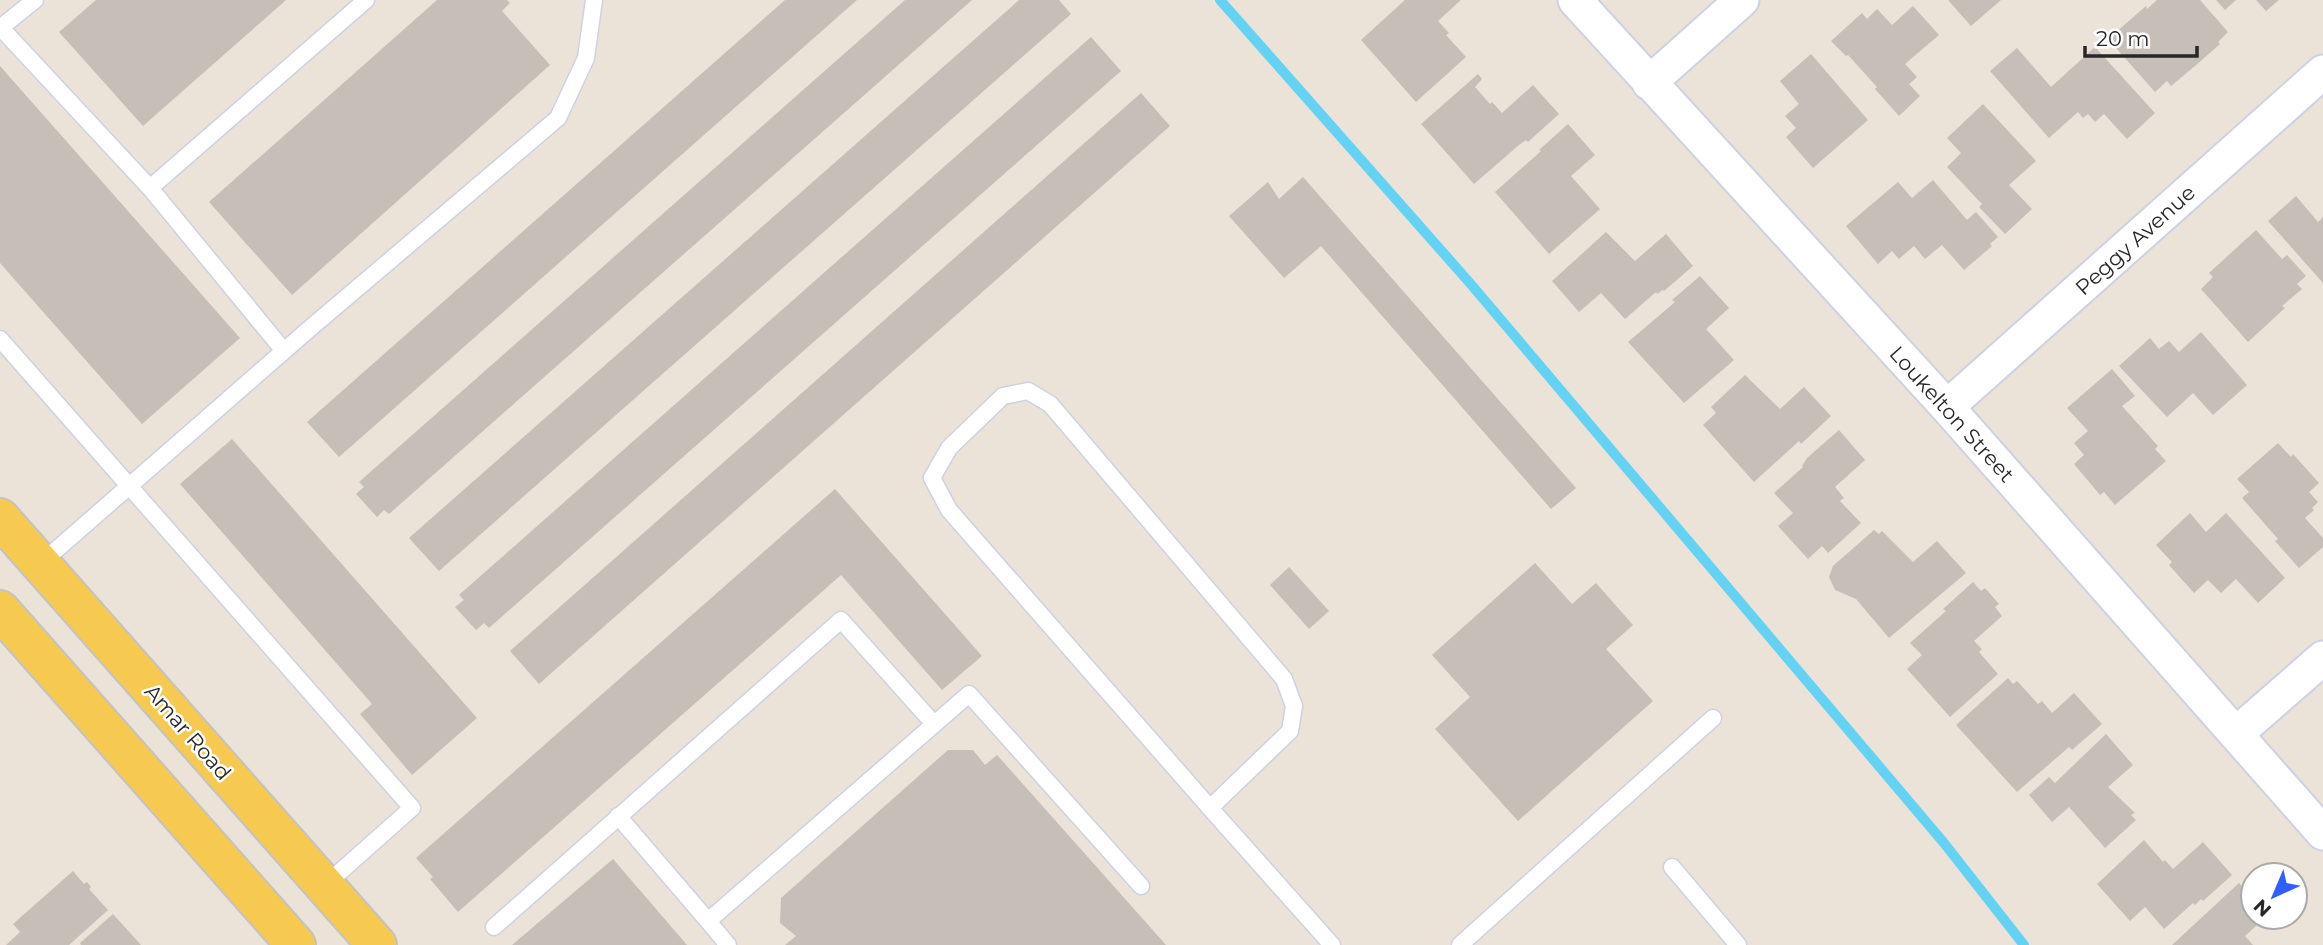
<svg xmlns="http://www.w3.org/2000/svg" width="2323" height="945" viewBox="0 0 2323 945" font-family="Montserrat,sans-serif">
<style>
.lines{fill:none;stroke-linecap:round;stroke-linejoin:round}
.stream{stroke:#64d3f3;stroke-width:10}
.building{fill:#c6bfb8}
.service-casing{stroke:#cdd2e2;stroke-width:19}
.minor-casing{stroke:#cdd2e2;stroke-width:37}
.primary-casing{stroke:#c3c3c3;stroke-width:42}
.service{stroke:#fff;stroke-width:16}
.minor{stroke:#fff;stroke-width:33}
.primary{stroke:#f6c951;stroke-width:38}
.labels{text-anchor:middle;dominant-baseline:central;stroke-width:5;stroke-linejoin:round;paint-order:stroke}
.street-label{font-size:21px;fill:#272727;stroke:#fff}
</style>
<rect width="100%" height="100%" fill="#ebe2d8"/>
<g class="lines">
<path class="stream" d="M 1220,0 L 1469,282 L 1944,843 L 2024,945"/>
</g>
<path class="building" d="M 96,0 L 286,0 L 143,126 L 59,32 Z
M 437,0 L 507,0 L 510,3 L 502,11 L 550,65 L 292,295 L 209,202 Z
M 785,0 L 857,0 L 339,457 L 307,422 Z
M 905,0 L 972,0 L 389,514 L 384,510 L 377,517 L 356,494 L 364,487 L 359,482 Z
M 1019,0 L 1059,0 L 1071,14 L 439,571 L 409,538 Z
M 1405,0 L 1461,0 L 1438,21 L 1449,33 L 1446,35 L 1466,57 L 1416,102 L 1361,40 Z
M 1948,0 L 2001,0 L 1971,26 Z
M 2157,0 L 2200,0 L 2228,32 L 2218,42 L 2220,44 L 2195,66 L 2171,86 L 2167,81 L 2155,92 L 2108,39 L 2146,6 L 2147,9 Z
M 2216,0 L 2236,0 L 2225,10 Z
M 2256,0 L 2279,0 L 2266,11 Z
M 1913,6 L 1939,35 L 1905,64 L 1917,77 L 1909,84 L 1920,96 L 1899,116 L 1875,89 L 1877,87 L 1848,55 L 1846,56 L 1831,41 L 1862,13 L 1867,19 L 1877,9 L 1892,25 Z
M 1091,37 L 1121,71 L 489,628 L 484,623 L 476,630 L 455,607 L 464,600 L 459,595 Z
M 2095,47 L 2155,113 L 2127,139 L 2104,114 L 2095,122 L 2088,114 L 2083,118 L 2078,112 L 2049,138 L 1990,71 L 2017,48 L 2051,87 Z
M 1811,54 L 1868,120 L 1813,168 L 1786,137 L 1796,128 L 1785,116 L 1799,104 L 1780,81 Z
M 0,66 L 240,338 L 142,424 L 0,263 Z
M 1478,74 L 1482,79 L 1475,87 L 1490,104 L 1492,102 L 1502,113 L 1533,85 L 1559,114 L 1528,142 L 1526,140 L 1519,145 L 1474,184 L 1421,124 Z
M 1141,93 L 1170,126 L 539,684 L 510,651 Z
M 1983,104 L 2036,161 L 2009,185 L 2032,209 L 2005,234 L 1979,207 L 1982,204 L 1947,167 L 1961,153 L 1947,138 Z
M 1568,124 L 1595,155 L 1571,176 L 1600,209 L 1549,254 L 1495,192 L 1541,151 L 1539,150 Z
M 1303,177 L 1576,488 L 1551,509 L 1321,246 L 1284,278 L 1229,216 L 1268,182 L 1279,199 Z
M 1933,180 L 1967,220 L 1976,212 L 1998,237 L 1990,244 L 1992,246 L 1964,270 L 1942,245 L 1925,259 L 1914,246 L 1899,259 L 1892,251 L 1878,264 L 1846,226 L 1898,182 L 1912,198 Z
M 2296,196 L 2318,222 L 2323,217 L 2323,283 L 2268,221 Z
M 2256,230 L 2282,259 L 2287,255 L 2306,276 L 2297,284 L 2302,289 L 2282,306 L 2285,308 L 2248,342 L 2201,289 L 2213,277 L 2209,273 Z
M 1606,232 L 1635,261 L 1666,234 L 1693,266 L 1664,291 L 1663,290 L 1657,294 L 1656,292 L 1625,319 L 1601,293 L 1579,312 L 1552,281 Z
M 1700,276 L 1729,308 L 1706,329 L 1734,360 L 1684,403 L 1628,342 L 1675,302 L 1672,300 Z
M 2201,332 L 2247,385 L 2213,415 L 2193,393 L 2167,417 L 2119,366 L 2150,338 L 2159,349 L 2169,341 L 2179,352 Z
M 2112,369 L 2135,396 L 2122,406 L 2158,446 L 2155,449 L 2166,461 L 2115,505 L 2104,492 L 2100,495 L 2074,464 L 2084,455 L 2074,443 L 2088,431 L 2067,408 Z
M 1745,375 L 1780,409 L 1804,387 L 1831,416 L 1801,444 L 1799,441 L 1754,482 L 1703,425 L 1716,413 L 1711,407 Z
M 1839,430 L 1865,460 L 1835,487 L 1844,498 L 1840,501 L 1861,523 L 1828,553 L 1822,546 L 1808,559 L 1778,526 L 1793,513 L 1774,493 L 1803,467 L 1802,466 L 1807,458 Z
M 232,439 L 477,718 L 412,775 L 360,714 L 372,704 L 180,484 Z
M 2278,443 L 2291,457 L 2293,454 L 2319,483 L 2309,492 L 2318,502 L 2312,508 L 2314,510 L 2305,518 L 2323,538 L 2323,547 L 2299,568 L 2275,541 L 2278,539 L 2242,498 L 2249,492 L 2237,479 Z
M 835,489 L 982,656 L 942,690 L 841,575 L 458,912 L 430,879 L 433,877 L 416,858 Z
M 2190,513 L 2206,532 L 2226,513 L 2285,578 L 2258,603 L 2236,579 L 2221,593 L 2208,580 L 2194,593 L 2169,565 L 2172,562 L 2156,545 Z
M 1874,530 L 1879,534 L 1882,531 L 1913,562 L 1937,541 L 1966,573 L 1889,638 L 1856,599 L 1835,590 L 1829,577 L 1833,566 Z
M 1535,563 L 1572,604 L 1596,583 L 1633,625 L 1606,649 L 1653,701 L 1518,821 L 1435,729 L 1470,697 L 1432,655 Z
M 1289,567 L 1329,611 L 1309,629 L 1270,585 Z
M 1973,582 L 1981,591 L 1985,588 L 1999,604 L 1995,607 L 2002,616 L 1974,641 L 1982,649 L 1979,652 L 1998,674 L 1950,717 L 1907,669 L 1922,655 L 1910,643 L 1946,611 L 1943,609 Z
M 2008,678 L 2013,684 L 2017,681 L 2038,704 L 2042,701 L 2052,713 L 2074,693 L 2102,724 L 2072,750 L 2069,747 L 2017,792 L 1956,725 Z
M 2106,734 L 2133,765 L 2108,787 L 2135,813 L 2131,815 L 2136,820 L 2105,848 L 2069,807 L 2052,822 L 2029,795 L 2049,777 L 2055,783 Z
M 948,750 L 973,750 L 985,765 L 997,755 L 1166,945 L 785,945 L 796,936 L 780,923 L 781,898 Z
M 2144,840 L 2163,862 L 2165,860 L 2173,869 L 2203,842 L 2232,875 L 2203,901 L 2201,899 L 2195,905 L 2193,903 L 2164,929 L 2145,907 L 2130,921 L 2097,884 Z
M 613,859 L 687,945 L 512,945 Z
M 73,871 L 84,884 L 87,882 L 91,887 L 89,889 L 108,910 L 69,945 L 6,945 L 20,932 L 13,924 Z
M 2251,878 L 2253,880 L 2253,917 L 2266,917 L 2245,936 L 2253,945 L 2172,945 L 2239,883 L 2242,886 Z
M 113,914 L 141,945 L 81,945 L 80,943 Z"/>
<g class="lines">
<g class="service-casing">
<path id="service" d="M 0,28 L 35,0
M 1,28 L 150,188 L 366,0
M 150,188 L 284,351
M 0,339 L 412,808 L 324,886
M 40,564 L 308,330 L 558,118 L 586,58 L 594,0
M 1210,808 L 1290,731 L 1294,706 L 1284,679 L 1050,404 L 1028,391 L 1003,396 L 949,448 L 932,478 L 949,510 L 1210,808 L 1332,945
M 618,816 L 708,921
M 1672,867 L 1738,945
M 494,927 L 841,620 L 934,724
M 728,945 L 708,921 L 969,694 L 1141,886
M 1460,945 L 1713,718"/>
</g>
<g class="minor-casing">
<path id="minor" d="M 1575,0 L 1947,407 L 2323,833
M 1649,83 L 1742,0
M 1947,407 L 2323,72
M 2236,734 L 2323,658"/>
</g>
<g class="primary-casing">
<path id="primary" d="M 0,518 L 377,945
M 0,610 L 296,945"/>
</g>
<use href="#service" class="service"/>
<use href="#minor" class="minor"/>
<use href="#primary" class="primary"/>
</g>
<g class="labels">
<g class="street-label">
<text transform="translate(2135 240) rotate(-42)">Peggy Avenue</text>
<text transform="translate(1952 414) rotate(48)">Loukelton Street</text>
<text transform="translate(188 732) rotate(49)">Amar Road</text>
</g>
</g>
<g transform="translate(2274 896) rotate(224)"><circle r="33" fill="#ffffff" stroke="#a9a9a9" stroke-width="2"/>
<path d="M0-5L12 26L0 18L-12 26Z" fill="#315fff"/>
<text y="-10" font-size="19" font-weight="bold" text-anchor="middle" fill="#272727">N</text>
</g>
<path d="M2085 46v10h112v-10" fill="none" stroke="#272727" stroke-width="3.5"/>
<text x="2096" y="46" font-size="21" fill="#272727" stroke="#ffffff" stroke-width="5" paint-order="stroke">20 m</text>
</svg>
